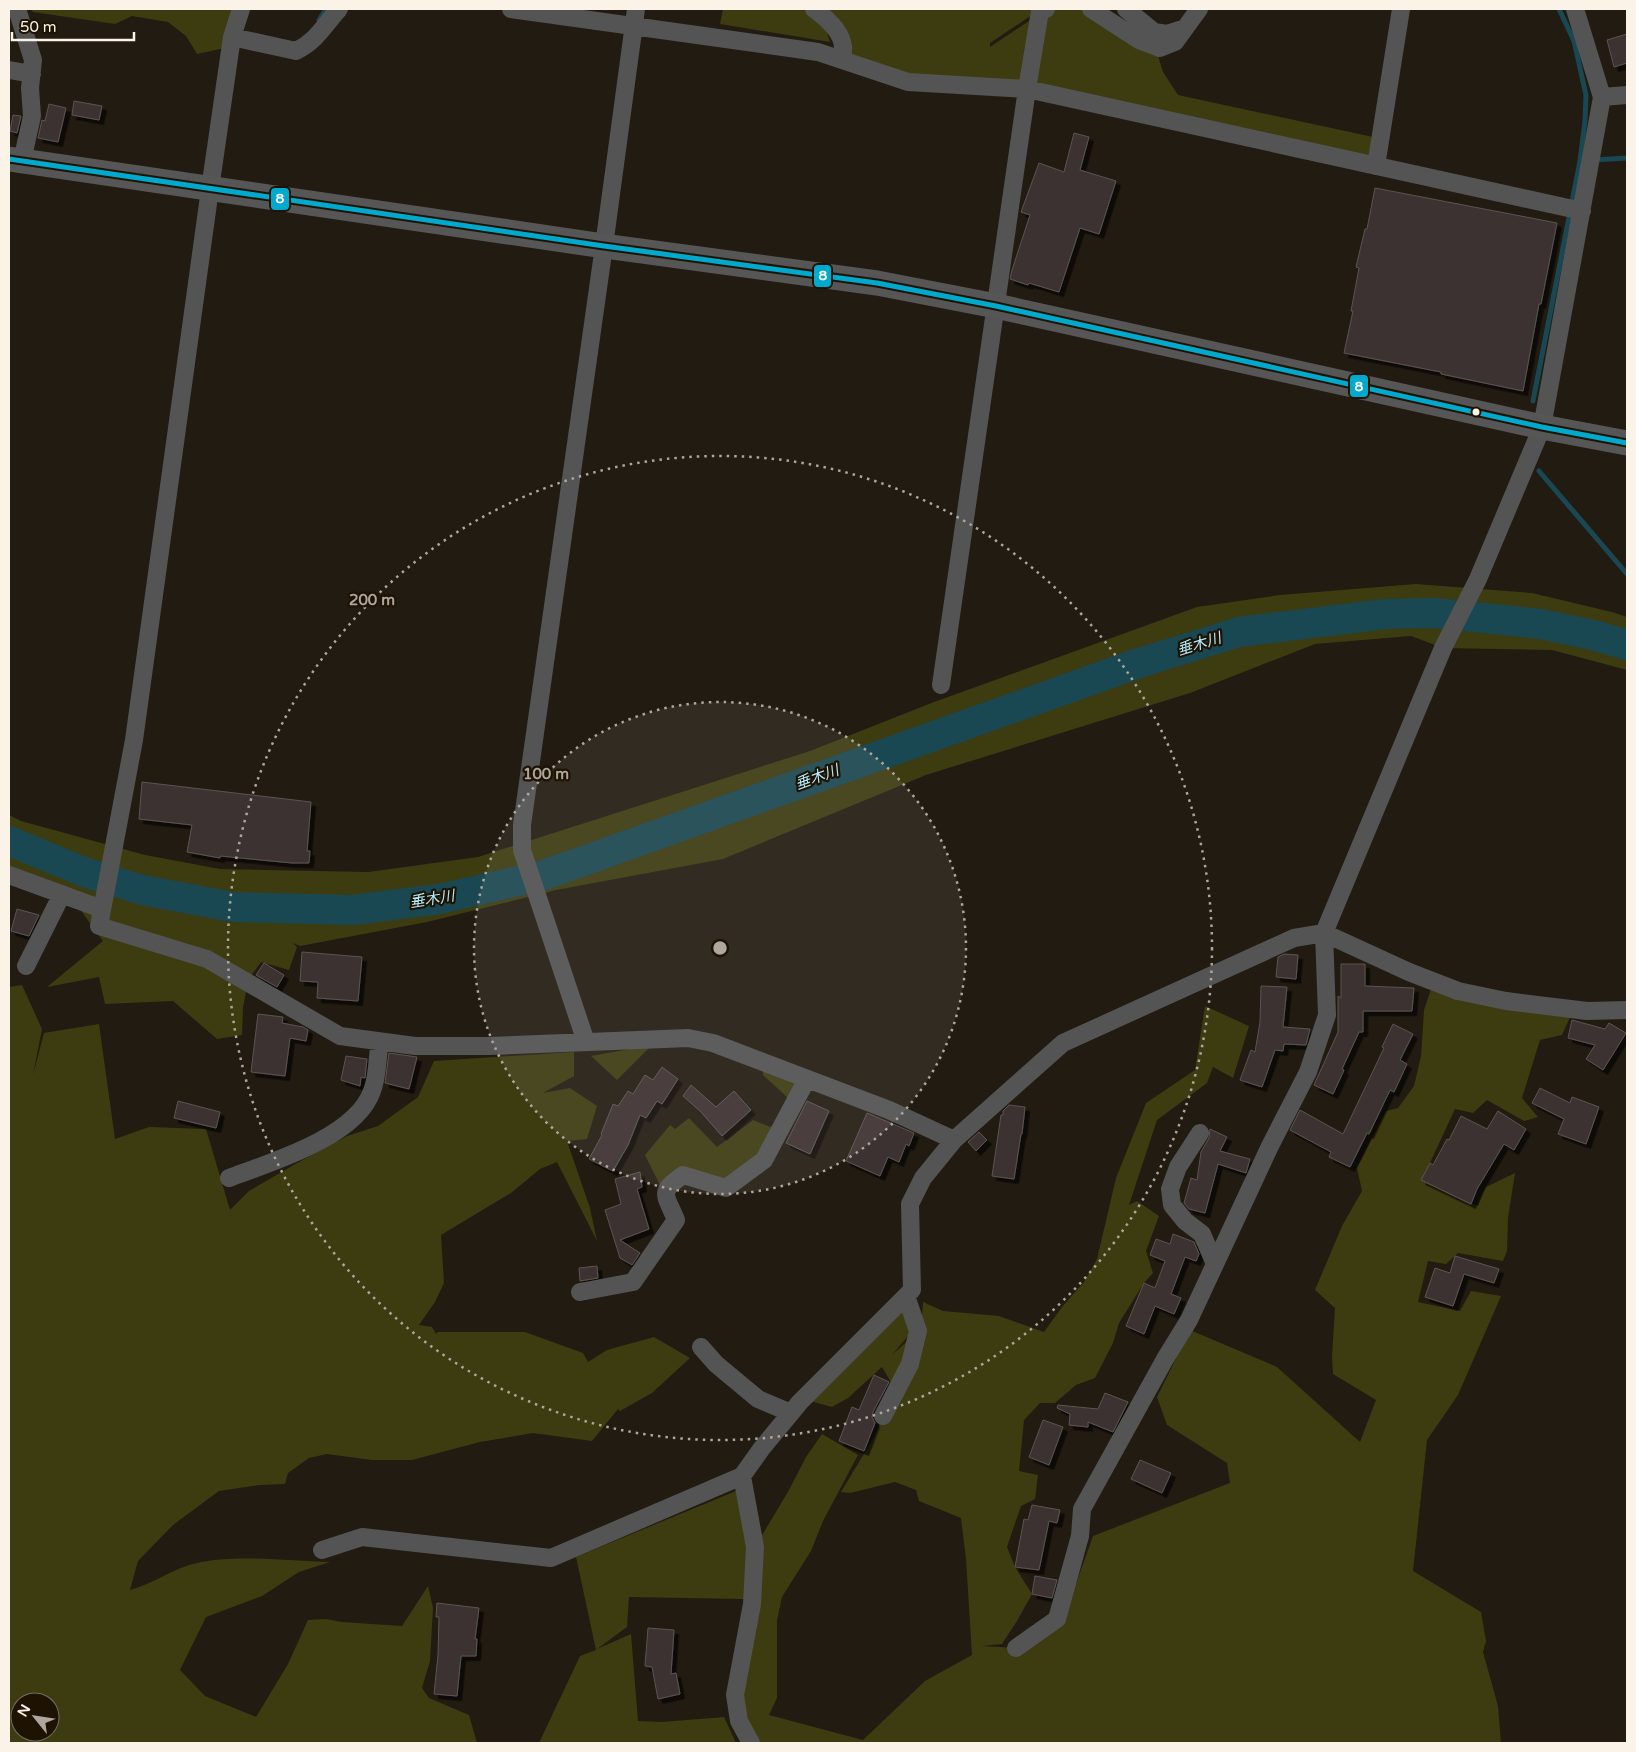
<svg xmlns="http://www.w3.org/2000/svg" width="1636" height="1752" viewBox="0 0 1636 1752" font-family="'Varela Round','Noto Sans JP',sans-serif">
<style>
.green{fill:#3c3c10;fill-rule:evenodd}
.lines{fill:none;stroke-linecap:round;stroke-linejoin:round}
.stream{stroke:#194853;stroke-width:5}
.river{stroke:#194853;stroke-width:30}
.building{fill:#3d3231;stroke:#5b5451;filter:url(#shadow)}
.street{stroke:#545455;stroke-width:18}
.secondary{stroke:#575656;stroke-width:25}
.bus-1-casing{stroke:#1e1303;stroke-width:9}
.bus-1{stroke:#00a9ce;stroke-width:5}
.ring{fill:none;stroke:#afa79d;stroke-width:2.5;stroke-dasharray:2.5 5}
.bus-dot{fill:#fbf3e8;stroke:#1e1303;stroke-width:2}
.labels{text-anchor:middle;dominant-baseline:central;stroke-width:4.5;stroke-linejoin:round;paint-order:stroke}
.water-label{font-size:15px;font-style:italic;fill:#b2ebfb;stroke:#1e1303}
.centre{fill:#afa79d;stroke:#1e1303;stroke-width:2.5}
.ring-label{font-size:15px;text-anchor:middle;font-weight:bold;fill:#afa79d;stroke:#1e1303;stroke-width:4.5;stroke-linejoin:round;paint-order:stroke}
.line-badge{stroke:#1e1303;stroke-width:2}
.badge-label{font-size:14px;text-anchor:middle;font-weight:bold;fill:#fff}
</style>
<defs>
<filter id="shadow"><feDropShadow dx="4.5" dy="4.5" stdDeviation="0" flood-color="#0009"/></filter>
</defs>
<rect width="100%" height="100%" fill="#211b11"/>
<path class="green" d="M 31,9 L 237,9 L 225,48 L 197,54 L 186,36 L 168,22 L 132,16 L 115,24 L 33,12 Z
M 723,9 L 803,9 L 825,26 L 830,42 L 720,24 Z
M 814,9 L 1041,9 L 990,43 L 990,47 L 1029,21 L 1040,11 L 1047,9 L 1085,9 L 1155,46 L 1163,72 L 1178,95 L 1373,137 L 1368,159 L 1017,88 L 908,82 L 845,56 Z
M 1416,584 L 1532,593 L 1612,612 L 1627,617 L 1627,670 L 1552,650 L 1443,648 L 1411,636 L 1315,644 L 1190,693 L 926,775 L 723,859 L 556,890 L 427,922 L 300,946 L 293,943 L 297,947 L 289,970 L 261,962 L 248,980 L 243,1008 L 242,1035 L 217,1039 L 173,1001 L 105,1004 L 99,977 L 47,987 L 103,941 L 74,901 L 9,878 L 9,815 L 21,821 L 145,855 L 220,869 L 368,872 L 478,857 L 810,751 L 934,702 L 1197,607 L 1280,595 Z
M 22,985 L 42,1029 L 33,1075 L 44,1033 L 99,1024 L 115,1139 L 149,1127 L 206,1129 L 230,1210 L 249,1191 L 297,1163 L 347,1136 L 378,1126 L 418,1097 L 434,1061 L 574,1052 L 574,1076 L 543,1093 L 570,1088 L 597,1106 L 587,1139 L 567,1141 L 590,1208 L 597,1241 L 557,1162 L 540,1169 L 511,1193 L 441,1235 L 444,1283 L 435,1302 L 419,1325 L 432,1327 L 436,1334 L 438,1332 L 525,1332 L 583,1353 L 588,1362 L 607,1350 L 654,1337 L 690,1358 L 652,1393 L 620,1411 L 618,1409 L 592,1441 L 533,1433 L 480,1442 L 412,1460 L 372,1460 L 327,1454 L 309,1458 L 288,1473 L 285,1484 L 259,1485 L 219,1491 L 173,1525 L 138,1561 L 130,1590 C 153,1584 173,1568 197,1563 C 235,1554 290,1561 330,1562 L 299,1572 L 262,1596 L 206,1617 L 180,1670 L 205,1696 L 256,1717 L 288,1664 L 308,1620 L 326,1619 L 342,1622 L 402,1626 L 428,1586 L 433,1608 L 430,1661 L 422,1688 L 429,1698 L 469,1715 L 477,1743 L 9,1743 L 9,987 ZM 20,1702 L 50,1702 L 50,1732 L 20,1732 Z
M 1432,986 L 1571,1015 L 1562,1035 L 1540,1040 L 1522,1098 L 1538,1117 L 1524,1121 L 1487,1100 L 1473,1113 L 1455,1109 L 1422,1180 L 1478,1206 L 1486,1187 L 1515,1173 L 1508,1218 L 1507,1251 L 1503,1261 L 1458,1253 L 1446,1264 L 1428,1261 L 1418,1302 L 1460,1311 L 1471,1291 L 1501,1296 L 1458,1395 L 1427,1440 L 1413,1571 L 1481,1612 L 1486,1641 L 1483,1652 L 1498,1706 L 1501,1743 L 754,1743 L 737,1705 L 755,1547 L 789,1490 L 806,1457 L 822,1434 L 858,1455 L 823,1521 L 811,1551 L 782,1597 L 777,1620 L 777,1698 L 769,1715 L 863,1740 L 925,1681 L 972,1655 L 966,1559 L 961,1518 L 919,1501 L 916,1490 L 895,1482 L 850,1493 L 841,1492 L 874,1437 L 895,1389 L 882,1367 L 848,1398 L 832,1407 L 803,1399 L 903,1309 L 913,1330 L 892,1355 C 910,1339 923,1328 923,1302 L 943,1311 L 999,1316 L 1044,1332 L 1062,1307 L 1084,1282 L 1097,1259 L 1116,1178 L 1146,1103 L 1195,1070 L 1205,1006 L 1249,1026 L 1233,1078 L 1213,1067 L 1207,1083 L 1157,1120 L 1129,1205 L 1137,1201 L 1159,1216 L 1146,1251 L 1153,1273 L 1144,1283 L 1119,1323 L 1113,1343 L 1095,1378 L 1076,1385 L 1055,1403 L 1040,1403 L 1024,1420 L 1019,1471 L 1038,1475 L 1035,1499 L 1021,1506 L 1007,1547 L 1015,1567 L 1032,1594 L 1017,1621 L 1002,1644 L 982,1646 L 1016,1648 L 1062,1623 L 1093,1536 L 1230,1483 L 1227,1463 L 1167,1425 L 1157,1397 L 1190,1330 L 1277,1367 L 1360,1442 L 1376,1400 L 1333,1374 L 1332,1356 L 1335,1308 L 1315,1290 L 1342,1226 L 1362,1191 L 1357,1168 L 1386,1111 L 1398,1108 L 1414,1086 L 1421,1056 L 1424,1010 Z
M 647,1046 L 648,1049 L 617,1080 L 591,1056 Z
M 763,1069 L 800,1080 L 788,1098 L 763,1075 Z
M 689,1118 L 717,1147 L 753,1120 L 773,1128 L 755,1160 L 726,1188 L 684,1169 L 660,1185 L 645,1155 L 670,1125 L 675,1129 Z
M 736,1491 L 751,1525 L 745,1599 L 629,1597 L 627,1627 L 597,1649 L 631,1634 L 638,1721 L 662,1722 L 724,1717 L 736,1743 L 539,1743 L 580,1656 L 596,1650 L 576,1557 Z"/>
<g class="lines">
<path class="stream" d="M 319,20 L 326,9
M 1593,160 L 1627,158
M 1533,401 L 1580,161 L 1585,121 L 1586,95 L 1574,41 L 1559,9
M 1539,471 L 1627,574"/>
<path class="river" d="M 9,841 L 84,872 L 142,890 L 233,907 L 353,910 L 440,899 L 544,875 L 1139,663 L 1239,632 L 1386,614 L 1436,613 L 1541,624 L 1593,635 L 1627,645"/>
</g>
<path class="building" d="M 1627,34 L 1627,63 L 1614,67 L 1607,40 Z
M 74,101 L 102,106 L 99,120 L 72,115 Z
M 49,104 L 66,108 L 58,142 L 38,138 L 42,120 L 45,121 Z
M 13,115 L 21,116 L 17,133 L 10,131 Z
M 1074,133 L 1089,137 L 1080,170 L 1116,181 L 1099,234 L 1080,228 L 1059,292 L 1029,283 L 1028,285 L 1010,279 L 1012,270 L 1030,215 L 1021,212 L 1039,163 L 1064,172 Z
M 1375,188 L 1557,223 L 1541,304 L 1539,304 L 1523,391 L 1441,374 L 1441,372 L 1344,353 L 1353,311 L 1351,311 L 1359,268 L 1356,267 L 1365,229 L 1367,229 Z
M 142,782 L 311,802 L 307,851 L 310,851 L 309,863 L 292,863 L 220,856 L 220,858 L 187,852 L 192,825 L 139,819 Z
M 17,909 L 39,915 L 29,936 L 11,931 Z
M 302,952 L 362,957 L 358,1001 L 317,998 L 318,982 L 300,981 Z
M 1284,954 L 1298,955 L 1296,979 L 1276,977 L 1278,957 Z
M 264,963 L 284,975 L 277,987 L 256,975 Z
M 1341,964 L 1365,964 L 1365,986 L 1414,988 L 1412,1011 L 1363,1011 L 1363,1032 L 1359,1032 L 1342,1069 L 1344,1070 L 1333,1094 L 1314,1085 L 1338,1032 L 1338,996 L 1341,998 Z
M 1261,986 L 1287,987 L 1283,1027 L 1310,1029 L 1306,1045 L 1284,1044 L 1283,1051 L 1275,1050 L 1262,1087 L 1240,1080 L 1251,1050 L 1255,1052 L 1260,1022 Z
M 258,1014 L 283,1017 L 282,1023 L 303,1027 L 308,1030 L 306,1041 L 290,1038 L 285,1076 L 251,1072 Z
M 1572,1020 L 1605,1029 L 1609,1023 L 1626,1033 L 1603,1070 L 1586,1059 L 1595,1045 L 1568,1038 Z
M 1393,1024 L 1413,1034 L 1400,1060 L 1407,1064 L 1394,1092 L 1390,1090 L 1369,1134 L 1367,1133 L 1350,1167 L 1329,1157 L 1331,1152 L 1290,1130 L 1300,1110 L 1343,1134 L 1384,1048 L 1382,1047 Z
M 389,1053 L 417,1057 L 409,1089 L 385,1083 Z
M 346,1056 L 367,1059 L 365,1078 L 361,1077 L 360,1086 L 341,1080 Z
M 662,1067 L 678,1079 L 662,1104 L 657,1101 L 646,1118 L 640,1115 L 628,1145 L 613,1171 L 589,1159 L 602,1135 L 601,1134 L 613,1104 L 618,1106 L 628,1091 L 633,1094 L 645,1075 L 653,1080 Z
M 691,1085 L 716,1107 L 734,1091 L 751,1110 L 722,1136 L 701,1112 L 683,1096 Z
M 1540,1088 L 1570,1103 L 1572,1097 L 1599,1107 L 1586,1144 L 1558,1134 L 1564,1119 L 1532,1103 Z
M 178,1101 L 220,1112 L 216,1128 L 174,1118 Z
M 807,1101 L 829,1111 L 810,1154 L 786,1143 Z
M 1009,1105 L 1025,1107 L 1022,1134 L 1021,1134 L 1014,1179 L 992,1176 L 1001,1115 L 1003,1115 L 1003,1111 Z
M 1498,1111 L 1526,1129 L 1514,1150 L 1504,1144 L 1477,1189 L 1471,1204 L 1421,1180 L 1430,1163 L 1433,1165 L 1447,1139 L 1449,1140 L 1461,1116 L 1487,1129 Z
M 867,1113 L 914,1133 L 909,1146 L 906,1144 L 899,1162 L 888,1157 L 880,1176 L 846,1161 Z
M 1210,1129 L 1227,1137 L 1220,1151 L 1250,1159 L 1246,1173 L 1218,1164 L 1205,1213 L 1189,1209 L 1184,1203 L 1191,1178 L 1197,1180 L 1201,1152 L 1209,1138 Z
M 979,1132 L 987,1140 L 976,1151 L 968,1142 Z
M 640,1172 L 642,1187 L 637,1189 L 649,1229 L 620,1240 L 640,1253 L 632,1265 L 620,1258 L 605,1210 L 621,1204 L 615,1179 Z
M 1173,1234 L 1194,1242 L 1199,1254 L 1196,1261 L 1185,1257 L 1171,1294 L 1181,1298 L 1174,1314 L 1155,1306 L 1144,1334 L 1126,1326 L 1144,1283 L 1155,1288 L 1165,1261 L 1150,1255 L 1156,1239 L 1170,1244 Z
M 1455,1256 L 1499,1269 L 1494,1283 L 1464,1274 L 1453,1306 L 1425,1297 L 1435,1268 L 1450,1273 Z
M 597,1266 L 598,1278 L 580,1281 L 579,1268 Z
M 874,1375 L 889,1382 L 873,1412 L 872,1417 L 875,1423 L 864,1451 L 839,1441 L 852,1407 L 859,1410 Z
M 1105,1393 L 1128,1402 L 1113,1432 L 1088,1422 L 1088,1427 L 1069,1425 L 1070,1414 L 1057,1408 L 1058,1405 L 1098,1409 Z
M 1043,1420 L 1063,1427 L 1049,1465 L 1029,1457 Z
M 1140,1460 L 1171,1473 L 1162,1493 L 1131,1479 Z
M 1032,1505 L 1060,1510 L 1057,1523 L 1049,1521 L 1039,1570 L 1015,1567 L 1024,1519 L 1028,1520 Z
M 1035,1576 L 1057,1580 L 1052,1598 L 1032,1594 Z
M 437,1603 L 479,1608 L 475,1639 L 477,1639 L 476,1656 L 461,1656 L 457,1696 L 434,1694 L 438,1655 L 439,1617 L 436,1617 Z
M 648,1628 L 674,1630 L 671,1674 L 676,1673 L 680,1694 L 658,1699 L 652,1667 L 645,1666 Z"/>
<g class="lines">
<path class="street" d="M 17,9 L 33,60 L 30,88 L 32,116 L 22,161
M 241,9 L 232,37 L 210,189 L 134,740 L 99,926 L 207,959 L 340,1036 L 415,1046 L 489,1046 L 688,1038 L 713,1043 L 889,1110 L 954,1140
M 511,9 L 818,52 L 908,82 L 1027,89 L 1582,211
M 814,9 C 825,17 842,31 843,47 C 844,51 842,56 841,59
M 1091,9 L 1139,40 L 1160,48 L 1175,42 L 1199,9
M 1126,9 L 1154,32 L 1167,34 L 1185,28
M 232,37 L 296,51 C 318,40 324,25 339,9
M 9,70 L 32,74
M 1602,97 L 1627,95
M 1376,166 L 1401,9
M 941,685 L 1027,89 L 1040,11 L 1046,9
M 9,875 L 102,909
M 26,966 L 62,894
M 586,1042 L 522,850 L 522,825 L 604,246 L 636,9
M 1200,1133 L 1178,1167 L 1170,1189 L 1172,1205 L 1185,1221 L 1202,1234 L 1215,1264
M 229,1178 C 272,1162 356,1137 372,1091 C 378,1076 377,1057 380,1042
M 580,1292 L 633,1282 L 676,1220 C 665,1193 658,1193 683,1175 L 726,1188 L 764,1160 L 807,1079
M 701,1347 L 716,1364 L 758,1399 L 791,1413
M 883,1416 L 910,1364 L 918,1331 L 906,1296
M 742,1476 L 755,1547 L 752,1604 L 735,1695 L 739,1721 L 751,1743
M 322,1550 L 362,1537 L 551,1558 L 742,1476 L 762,1448 L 800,1402 L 912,1290 L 910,1204 L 923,1178 L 954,1140 L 1063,1043 L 1294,938 L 1324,933 L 1409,972 L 1458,991 L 1506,1001 L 1587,1011 L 1627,1010
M 1016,1648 L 1057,1619 L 1080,1536 L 1082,1509 L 1165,1359 L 1189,1320 L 1270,1146 L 1308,1072 L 1327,1015 L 1324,933 L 1443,648 L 1478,579 L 1542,427 L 1602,97 L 1575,9"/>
<path class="secondary" d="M 9,159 L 604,246 L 877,283 L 996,306 L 1542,427 L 1627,443"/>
<g class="bus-1-casing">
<path id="bus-1" d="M 9,159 L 604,246 L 877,283 L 996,306 L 1542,427 L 1627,443"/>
</g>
<use href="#bus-1" class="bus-1"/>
</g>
<circle cx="720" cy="948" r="246" fill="#afa79d" fill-opacity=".12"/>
<g class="ring">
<circle cx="720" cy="948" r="246"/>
<circle cx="720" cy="948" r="492"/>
</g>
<circle class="bus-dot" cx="1476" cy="412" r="4.5"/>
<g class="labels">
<g class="water-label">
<text transform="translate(1199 644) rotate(-17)">垂木川</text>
<text transform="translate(817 777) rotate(-20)">垂木川</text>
<text transform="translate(432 899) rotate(-9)">垂木川</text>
</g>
</g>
<circle cx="720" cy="948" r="8" class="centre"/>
<g class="ring-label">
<text x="372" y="605">200 m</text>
<text x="546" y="779">100 m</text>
</g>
<g class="line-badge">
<rect x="270" y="187" width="20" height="24" rx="5" fill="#00a9ce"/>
<rect x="813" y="264" width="19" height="24" rx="5" fill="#00a9ce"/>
<rect x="1349" y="374" width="20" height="24" rx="5" fill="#00a9ce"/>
</g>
<g class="badge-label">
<text x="280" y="203">8</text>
<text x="823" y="280">8</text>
<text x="1359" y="391">8</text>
</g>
<rect width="1636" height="1752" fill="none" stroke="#fbf3e8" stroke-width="20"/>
<g transform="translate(35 1717) rotate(300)"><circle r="24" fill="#1e1303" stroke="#766d5f"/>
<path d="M0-4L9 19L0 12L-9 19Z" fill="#afa79d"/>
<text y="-8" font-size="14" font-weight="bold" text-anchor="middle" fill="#fbf3e8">N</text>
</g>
<path d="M12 32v8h122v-8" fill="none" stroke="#fbf3e8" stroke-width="2.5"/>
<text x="20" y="32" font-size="15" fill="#fbf3e8" stroke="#1e1303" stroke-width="4" paint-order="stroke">50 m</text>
</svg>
